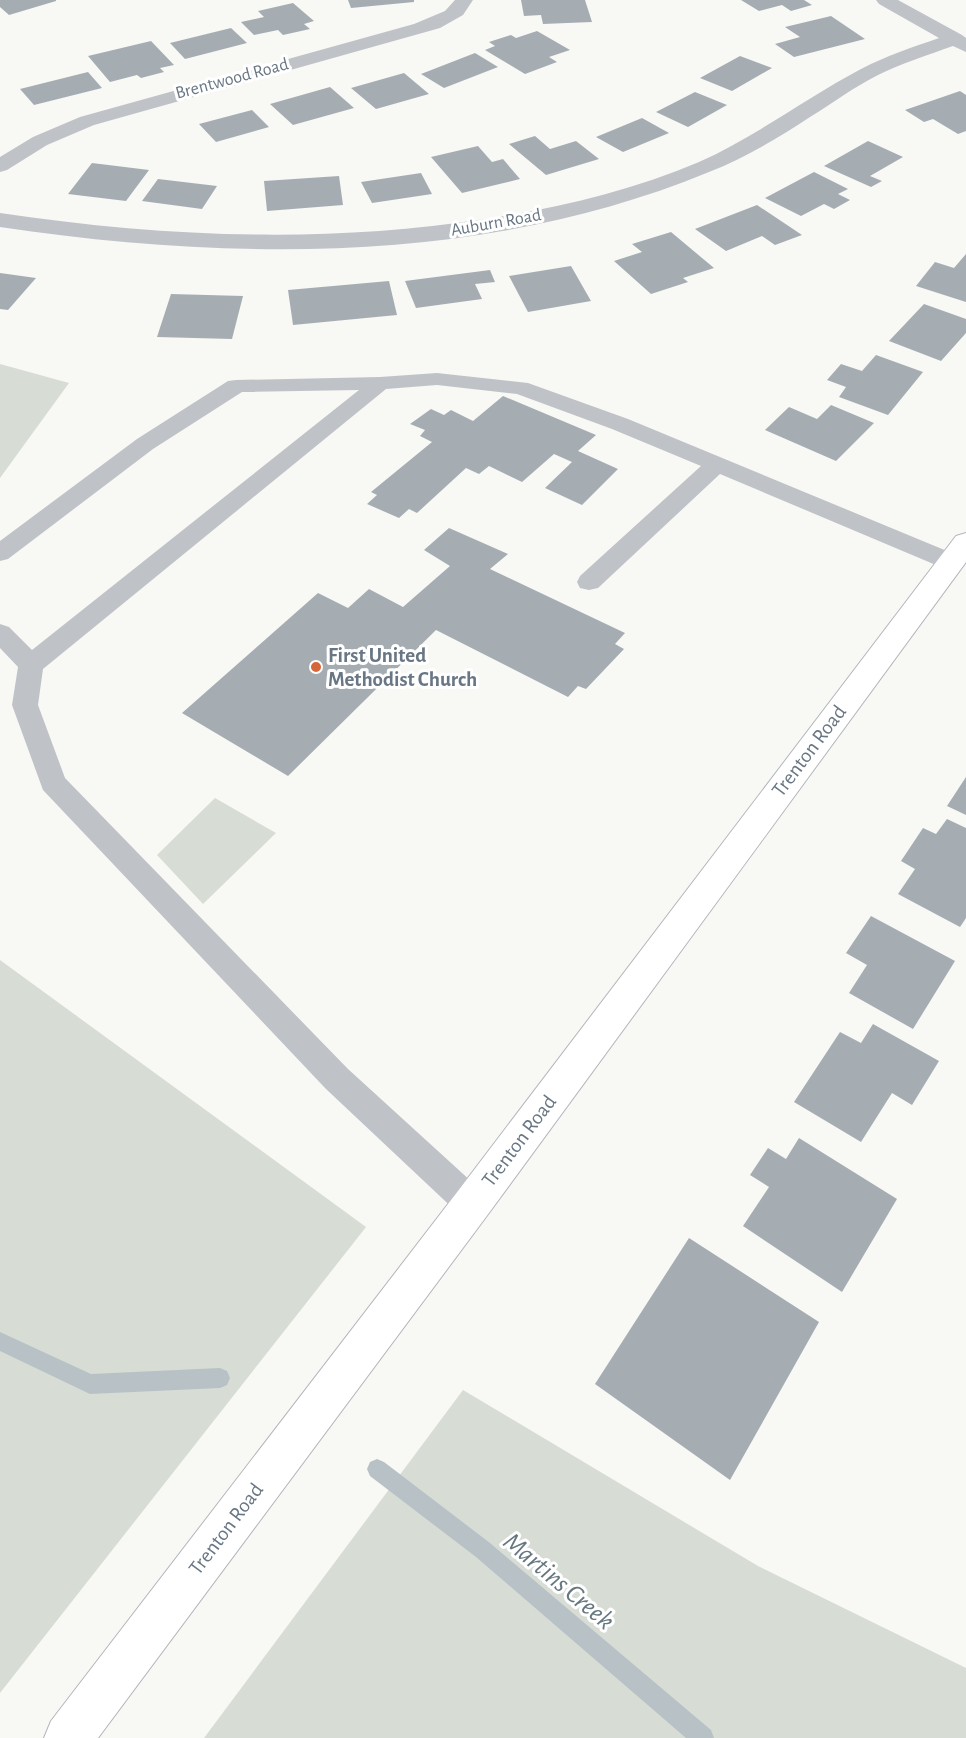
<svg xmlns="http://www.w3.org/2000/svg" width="966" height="1738" viewBox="0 0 966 1738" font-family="'Alegreya Sans',sans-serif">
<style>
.green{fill:#d7dcd5}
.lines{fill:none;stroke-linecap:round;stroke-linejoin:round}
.stream{fill:#b8c1c6;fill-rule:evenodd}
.building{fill:#a5adb3}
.secondary-casing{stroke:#b2b7bc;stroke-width:2}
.lane{fill:#bfc3c7;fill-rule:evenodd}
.street{fill:#bfc3c7;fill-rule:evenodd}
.secondary{fill:#fff;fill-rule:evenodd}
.poi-dot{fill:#d46639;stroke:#fff;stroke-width:2}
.labels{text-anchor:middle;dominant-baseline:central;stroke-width:6;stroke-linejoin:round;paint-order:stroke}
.far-street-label{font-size:18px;fill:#697784;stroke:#fff}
.poi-label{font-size:21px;font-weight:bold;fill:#697784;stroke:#fff;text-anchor:start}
.street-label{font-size:21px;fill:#697784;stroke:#fff}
.near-water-label{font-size:27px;font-style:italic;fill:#65777f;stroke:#fff}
</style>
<rect width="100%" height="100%" fill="#f8f8f5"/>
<path class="green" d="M 0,364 L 69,383 L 0,478 Z
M 215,798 L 276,833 L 203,904 L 157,855 Z
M 0,960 L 366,1227 L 0,1693 Z
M 463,1390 L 758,1566 L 966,1668 L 966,1738 L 204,1738 Z"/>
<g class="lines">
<path class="stream" d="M 0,1332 L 91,1374 L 220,1368 L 227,1371 L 230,1378 L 227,1385 L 220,1388 L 90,1394 L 0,1351 Z
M 377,1459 L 384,1462 L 490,1543 L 711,1730 L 714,1738 L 686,1738 L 476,1557 L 370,1476 L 367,1469 L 370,1462 Z"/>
</g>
<path class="building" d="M 0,0 L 56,0 L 56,1 L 9,15 L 0,7 Z
M 348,0 L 414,0 L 414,2 L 351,8 Z
M 521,0 L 585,0 L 592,22 L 543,24 L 541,15 L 524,16 Z
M 741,0 L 804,0 L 812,5 L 791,11 L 782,5 L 759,11 Z
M 293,3 L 314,21 L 304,24 L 310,29 L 283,35 L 278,30 L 254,35 L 241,22 L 264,17 L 258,11 Z
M 831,16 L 865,39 L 794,57 L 775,44 L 800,37 L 785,27 Z
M 231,28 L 247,43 L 185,59 L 170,43 Z
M 537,31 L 570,50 L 549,57 L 557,62 L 525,74 L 485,50 L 495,46 L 489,42 L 511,35 L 516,38 Z
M 151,41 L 174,65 L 160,68 L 164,72 L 141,78 L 137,75 L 110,82 L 88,56 Z
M 475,53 L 498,67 L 444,88 L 421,74 Z
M 740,56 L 772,68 L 732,91 L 700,78 Z
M 88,72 L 102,88 L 34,105 L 20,89 Z
M 404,73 L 429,94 L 376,109 L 351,88 Z
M 330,87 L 354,108 L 293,125 L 270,104 Z
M 960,91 L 966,95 L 966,131 L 958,134 L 933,119 L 924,122 L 905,110 Z
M 695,92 L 727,105 L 688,127 L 656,112 Z
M 252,110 L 269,127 L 216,142 L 199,124 Z
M 642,118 L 669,133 L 623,152 L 596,137 Z
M 535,136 L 550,149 L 576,141 L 599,159 L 546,175 L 509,144 Z
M 868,141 L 903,157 L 870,176 L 882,181 L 871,187 L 824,166 Z
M 478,146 L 492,162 L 503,159 L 520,179 L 462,193 L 431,157 Z
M 92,163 L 149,170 L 126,201 L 68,194 Z
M 814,172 L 848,189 L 838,194 L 850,200 L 834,209 L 824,204 L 801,216 L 765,198 Z
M 421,173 L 432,194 L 372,203 L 361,182 Z
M 339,176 L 343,205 L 267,211 L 264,181 Z
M 158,179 L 217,186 L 202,209 L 142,201 Z
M 757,205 L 802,235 L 775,245 L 762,236 L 726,251 L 695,229 Z
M 671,232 L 714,268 L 683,278 L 688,282 L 651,294 L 614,261 L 642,252 L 632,244 Z
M 966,254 L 966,302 L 916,286 L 935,262 L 954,268 Z
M 571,266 L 591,301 L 528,312 L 509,276 Z
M 490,270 L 495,282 L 475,284 L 482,299 L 416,308 L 405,281 Z
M 0,273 L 36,278 L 8,310 L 0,309 Z
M 389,281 L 397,315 L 293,325 L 288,290 Z
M 171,294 L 243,296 L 232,339 L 157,337 Z
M 924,304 L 966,319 L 966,333 L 941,361 L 889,341 Z
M 876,355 L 923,372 L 888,415 L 839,397 L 846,387 L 827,380 L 841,364 L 862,371 Z
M 503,396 L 596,435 L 578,451 L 618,469 L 582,505 L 545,488 L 572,462 L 554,454 L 522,482 L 489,466 L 479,474 L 466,468 L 417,513 L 409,509 L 399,518 L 367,504 L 377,495 L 371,492 L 432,442 L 420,436 L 425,430 L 410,424 L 431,409 L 444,415 L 451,410 L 473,421 Z
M 831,405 L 874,423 L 836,461 L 765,430 L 789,407 L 817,419 Z
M 449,528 L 508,554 L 490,569 L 625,633 L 615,644 L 624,649 L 586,689 L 578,686 L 568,697 L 436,630 L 288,776 L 182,713 L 318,593 L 348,608 L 369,589 L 403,607 L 450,566 L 424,550 Z
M 966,777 L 966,815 L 947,806 Z
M 947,819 L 966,828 L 966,918 L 960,927 L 898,894 L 915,869 L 901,861 L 923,828 L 936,834 Z
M 871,916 L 955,961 L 913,1029 L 849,993 L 867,965 L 846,953 Z
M 873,1024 L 939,1061 L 912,1105 L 892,1093 L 861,1142 L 794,1102 L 840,1032 L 861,1043 Z
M 799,1138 L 897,1199 L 842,1292 L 743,1226 L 769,1187 L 750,1175 L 768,1148 L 786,1159 Z
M 689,1238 L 819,1322 L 730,1480 L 595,1384 Z"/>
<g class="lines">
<g class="secondary-casing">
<path id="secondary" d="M 966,533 L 966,562 L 486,1217 L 98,1738 L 44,1738 L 51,1721 L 458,1191 L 956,536 Z"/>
</g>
<path class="lane" d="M 437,373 L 528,383 L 628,419 L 959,556 L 963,562 L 959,568 L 951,570 L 943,568 L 720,474 L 598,588 L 589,590 L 580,588 L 577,582 L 580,576 L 701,466 L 612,429 L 517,394 L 437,385 L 386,389 L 43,669 L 38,705 L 65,778 L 348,1069 L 484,1193 L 489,1204 L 484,1215 L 472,1220 L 460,1215 L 326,1089 L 43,790 L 12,705 L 18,667 L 0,648 L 0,624 L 9,627 L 32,650 L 359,390 L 242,392 L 153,449 L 8,559 L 0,561 L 0,541 L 137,439 L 228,381 L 236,380 L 380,377 Z"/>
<path class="street" d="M 455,0 L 473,0 L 463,15 L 440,28 L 94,125 L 47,145 L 7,170 L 0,172 L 0,157 L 33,137 L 80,117 L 414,24 L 445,11 Z
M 876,0 L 898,0 L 962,35 L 966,38 L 966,52 L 953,46 C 928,55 902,63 878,75 C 854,87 833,103 810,117 C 778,138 745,158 709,172 C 486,264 235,262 0,227 L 0,213 C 162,237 323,244 485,219 C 558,208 631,191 699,162 C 757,136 806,98 861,69 C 886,56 913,47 939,38 L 879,4 Z"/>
<use href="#secondary" class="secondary"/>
</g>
<circle class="poi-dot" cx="316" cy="667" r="6"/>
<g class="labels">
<g class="far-street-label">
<text transform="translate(232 79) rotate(-15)">Brentwood Road</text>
<text transform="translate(496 223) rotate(-10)">Auburn Road</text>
</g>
<g class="poi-label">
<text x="328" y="655">First United<tspan x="328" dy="24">Methodist Church</tspan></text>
</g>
<g class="street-label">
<text transform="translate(809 751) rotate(-53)">Trenton Road</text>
<text transform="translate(519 1141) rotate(-53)">Trenton Road</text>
<text transform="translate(226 1529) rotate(-53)">Trenton Road</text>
</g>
<g class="near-water-label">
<text transform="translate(559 1581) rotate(40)">Martins Creek</text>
</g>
</g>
</svg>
